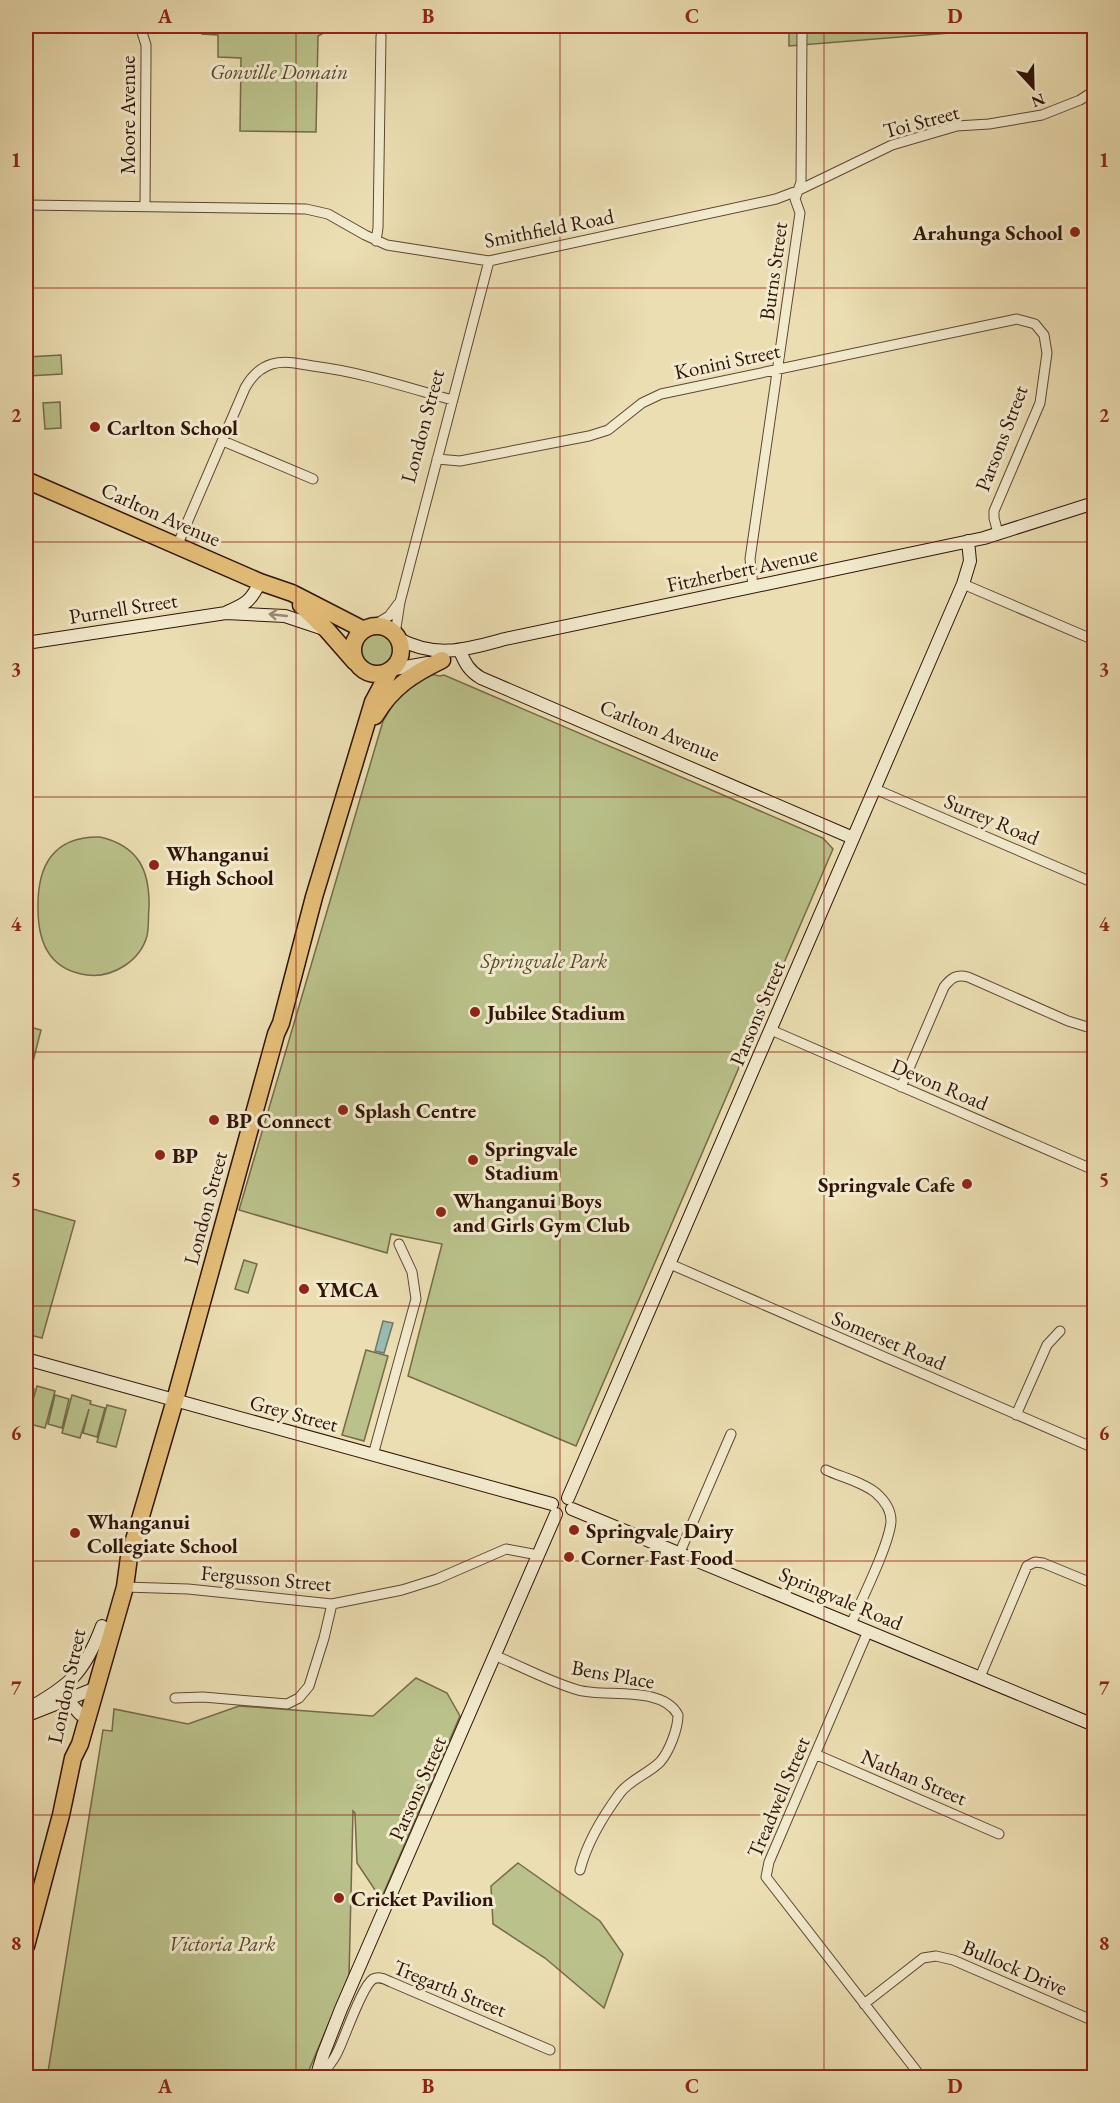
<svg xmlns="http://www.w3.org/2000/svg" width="1120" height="2103" viewBox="0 0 1120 2103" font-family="'EB Garamond',serif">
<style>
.green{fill:#bac18a;stroke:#756a4a;stroke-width:1.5}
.water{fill:#99bbb1;stroke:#6f786e;stroke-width:1.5}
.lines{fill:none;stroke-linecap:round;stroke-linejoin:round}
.street-casing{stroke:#5f4633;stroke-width:11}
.secondary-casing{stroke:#301409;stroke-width:14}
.highway-casing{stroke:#301409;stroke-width:19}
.street{stroke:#f2eacd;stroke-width:9}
.secondary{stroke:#f2eacd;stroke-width:12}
.highway{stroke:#e6bf79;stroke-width:16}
.oneway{stroke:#9b8a75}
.grid{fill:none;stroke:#8f2418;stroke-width:1.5;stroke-opacity:0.55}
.poi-dot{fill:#8f2418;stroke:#f2eacd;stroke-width:2}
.labels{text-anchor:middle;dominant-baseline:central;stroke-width:6;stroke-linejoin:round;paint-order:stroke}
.park-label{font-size:21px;font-style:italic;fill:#594830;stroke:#f2eacd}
.street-label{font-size:21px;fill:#301409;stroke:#f2eacd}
.poi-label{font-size:21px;font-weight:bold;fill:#301409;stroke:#f2eacd;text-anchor:start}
.neatline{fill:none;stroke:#8f2418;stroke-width:2}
.grid-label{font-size:20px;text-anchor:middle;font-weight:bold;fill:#8f2418}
</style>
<rect width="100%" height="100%" fill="#ebdeb2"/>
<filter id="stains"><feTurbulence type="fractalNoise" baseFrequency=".00333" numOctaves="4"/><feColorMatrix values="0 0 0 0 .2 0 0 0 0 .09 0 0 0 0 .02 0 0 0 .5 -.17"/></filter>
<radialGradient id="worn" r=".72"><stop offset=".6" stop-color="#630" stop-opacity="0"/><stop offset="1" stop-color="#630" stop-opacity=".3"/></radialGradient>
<path class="green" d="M 202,26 L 337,26 L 318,36 L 316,132 L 240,131 L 241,58 L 218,57 L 218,35 L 202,34 Z
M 789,26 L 1038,26 L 789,46 Z
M 61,355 L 62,374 L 28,376 L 27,357 Z
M 60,402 L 61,428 L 45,429 L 43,403 Z
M358 651a19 19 0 1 1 38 0a19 19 0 1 1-38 0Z
M 429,674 L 440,676 L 444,675 L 823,838 L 833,849 L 576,1446 L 408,1376 L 442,1244 L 391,1234 L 387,1253 L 239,1210 L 383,721 L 398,696 Z
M 100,837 C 139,846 150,871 149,908 C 148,917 149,927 147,936 C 140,961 113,978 87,975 C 49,970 38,942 38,909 C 37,866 53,836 100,837 Z
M 26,1026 L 41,1030 L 26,1089 Z
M 26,1207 L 75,1221 L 42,1338 L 26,1334 Z
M 244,1260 L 257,1264 L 248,1293 L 235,1289 Z
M 366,1350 L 388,1356 L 364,1441 L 342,1435 Z
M 37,1386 L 55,1391 L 45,1428 L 26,1423 L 26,1387 L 34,1389 L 28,1417 Z
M 55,1395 L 69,1399 L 62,1428 L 48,1424 Z
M 72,1395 L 91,1401 L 90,1404 L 105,1408 L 97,1437 L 83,1433 L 89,1409 L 80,1438 L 62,1433 Z
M 107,1405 L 126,1410 L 116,1447 L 97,1442 Z
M 416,1678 L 447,1693 L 460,1716 L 381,1899 L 357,1863 L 355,1813 L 353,1811 L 349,1976 L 306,2077 L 47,2078 L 103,1730 L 112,1731 L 114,1709 L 188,1724 L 239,1706 L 373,1716 Z
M 518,1863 L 600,1921 L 623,1954 L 604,2008 L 545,1958 L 493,1924 L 491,1886 Z"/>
<path class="water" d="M 383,1321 L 393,1323 L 384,1353 L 375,1351 Z"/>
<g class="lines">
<g class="street-casing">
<path id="street" d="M 140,26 L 146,45 L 146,59 L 145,206
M 26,205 L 306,209 L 328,214 L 365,235 L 387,245 L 489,261 L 776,199 L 797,191 L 892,145 L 957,126 L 989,124 L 1042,115 L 1080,100 L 1094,91
M 376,241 L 378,228 L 381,36
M 223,441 L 313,479
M 437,459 L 460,461 L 589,436 L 608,430 L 642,403 L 661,394 L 1017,319 L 1035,324 L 1044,335 L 1047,353 L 1040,403 L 994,511 L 994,518 L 998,533
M 177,546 L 245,388 C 251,377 259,368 272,364 C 286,360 300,364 313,366 C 361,372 406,387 452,400
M 963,584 L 1094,640
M 753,586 L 750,559 L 800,213 L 795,199 L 801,182 L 802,32
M 371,627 L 389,616 L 398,604
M 395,634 L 400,602 L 489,261
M 875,789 L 1094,883
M 771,1030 L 1094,1170
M 901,1087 L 944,987 C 951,978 956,974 968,977 L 1068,1021 L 1094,1029
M 670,1264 L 1094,1448
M 1016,1415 L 1047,1345 L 1060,1331
M 373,1455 L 416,1299 L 412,1272 L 399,1244
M 826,1470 C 841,1477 863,1482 876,1493 C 884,1500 891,1510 891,1521 C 890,1543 861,1601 851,1624
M 680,1552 L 731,1434
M 125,1587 L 188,1589 L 332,1604 L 402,1590 L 437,1579 L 506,1549 L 538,1555
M 868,1631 L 769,1862 L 766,1877 L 922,2078
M 496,1656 C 523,1667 550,1682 578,1690 C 605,1698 662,1685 678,1715 C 678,1729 669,1752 660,1762 C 648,1774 631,1779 620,1793 C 603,1816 587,1842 580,1870
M 980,1677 L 1027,1566 L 1035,1562 L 1043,1563 L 1094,1584
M 175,1698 L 203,1697 L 287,1704 L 299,1698 L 309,1686 L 324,1638 L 332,1604
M 815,1754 L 999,1834
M 864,2004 L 923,1958 L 936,1956 L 953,1960 L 1094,2021
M 772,2075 L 780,2078
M 319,2078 C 326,2069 334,2061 338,2051 C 345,2037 362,1986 373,1979 C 379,1976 385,1979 391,1982 L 550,2050"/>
</g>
<g class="secondary-casing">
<path id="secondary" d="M 227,612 C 246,604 251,601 260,582
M 397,638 C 436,659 464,650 505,639 L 984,538 L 1094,503
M 26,643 L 226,613 L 285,616 L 321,628
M 460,651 C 465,663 469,671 481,678 L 853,838
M 394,669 L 428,663
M 26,1359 L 552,1504
M 568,1498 L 963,584 L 970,561 L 968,541
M 572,1509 L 1094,1725
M 63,1701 L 72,1705 L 80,1714
M 26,1710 C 69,1686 84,1674 102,1626
M 33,1713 L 96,1688
M 316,2078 L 323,2055 L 341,2009 L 556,1514"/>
</g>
<g class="highway-casing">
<path id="highway" d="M 26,480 L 260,582 L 292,593 L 364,630
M 301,605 L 327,630 L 355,662
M353 650a24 24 0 1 1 48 0a24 24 0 1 1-48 0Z
M 375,716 C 392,687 413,674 442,660
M 26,1946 L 61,1815 L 73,1758 L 80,1744 L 125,1587 L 129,1557 L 175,1400 L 276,1034 L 281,1023 L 314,897 L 373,702 L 389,672"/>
</g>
<use href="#street" class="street"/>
<use href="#secondary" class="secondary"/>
<use href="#highway" class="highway"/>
</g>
<defs><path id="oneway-shaft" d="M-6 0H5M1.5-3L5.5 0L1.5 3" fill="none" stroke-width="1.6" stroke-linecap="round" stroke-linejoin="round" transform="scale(1.5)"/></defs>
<use class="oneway" href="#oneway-shaft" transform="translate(278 615) rotate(-174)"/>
<path class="grid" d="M 296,26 L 296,2078M 560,26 L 560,2078M 824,26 L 824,2078M 26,288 L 1094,288M 26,542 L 1094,542M 26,797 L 1094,797M 26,1052 L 1094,1052M 26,1306 L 1094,1306M 26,1561 L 1094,1561M 26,1815 L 1094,1815"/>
<g class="poi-dot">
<circle cx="1075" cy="232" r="6"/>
<circle cx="95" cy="427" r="6"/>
<circle cx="154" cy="865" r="6"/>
<circle cx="475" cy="1012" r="6"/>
<circle cx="343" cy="1110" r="6"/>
<circle cx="214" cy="1120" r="6"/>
<circle cx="160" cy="1155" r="6"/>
<circle cx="473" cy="1160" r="6"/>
<circle cx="967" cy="1184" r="6"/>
<circle cx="441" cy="1212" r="6"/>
<circle cx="304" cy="1289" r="6"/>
<circle cx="574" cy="1530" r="6"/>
<circle cx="75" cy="1533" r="6"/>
<circle cx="569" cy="1557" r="6"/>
<circle cx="339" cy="1898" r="6"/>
</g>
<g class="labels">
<g class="park-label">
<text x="279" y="71">Gonville Domain</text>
<text x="544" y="960">Springvale Park</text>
<text x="222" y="1943">Victoria Park</text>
</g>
<g class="street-label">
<text transform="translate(127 115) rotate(-90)">Moore Avenue</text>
<text transform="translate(921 121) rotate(-15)">Toi Street</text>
<text transform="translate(549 228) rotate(-11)">Smithfield Road</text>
<text transform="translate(773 271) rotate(-82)">Burns Street</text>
<text transform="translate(727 361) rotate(-12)">Konini Street</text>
<text transform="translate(422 426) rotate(-75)">London Street</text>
<text transform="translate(1001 438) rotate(-69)">Parsons Street</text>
<text transform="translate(161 514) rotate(24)">Carlton Avenue</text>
<text transform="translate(742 569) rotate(-12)">Fitzherbert Avenue</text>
<text transform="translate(123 608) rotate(-9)">Purnell Street</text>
<text transform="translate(660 730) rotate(23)">Carlton Avenue</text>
<text transform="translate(992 819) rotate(23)">Surrey Road</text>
<text transform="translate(757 1013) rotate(-67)">Parsons Street</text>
<text transform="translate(940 1084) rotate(23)">Devon Road</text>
<text transform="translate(205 1208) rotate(-75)">London Street</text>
<text transform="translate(889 1340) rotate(23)">Somerset Road</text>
<text transform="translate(294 1413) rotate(15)">Grey Street</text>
<text transform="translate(266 1578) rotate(5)">Fergusson Street</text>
<text transform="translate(841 1598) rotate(23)">Springvale Road</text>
<text transform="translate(613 1674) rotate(10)">Bens Place</text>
<text transform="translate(66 1686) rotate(-78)">London Street</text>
<text transform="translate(914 1777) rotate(23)">Nathan Street</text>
<text transform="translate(417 1788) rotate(-66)">Parsons Street</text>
<text transform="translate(778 1797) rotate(-67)">Treadwell Street</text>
<text transform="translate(1015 1967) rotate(23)">Bullock Drive</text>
<text transform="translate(450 1988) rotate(22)">Tregarth Street</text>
</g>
<g class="poi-label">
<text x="1063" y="232" text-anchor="end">Arahunga School</text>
<text x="107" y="427">Carlton School</text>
<text x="166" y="853">Whanganui<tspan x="166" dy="24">High School</tspan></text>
<text x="487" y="1012">Jubilee Stadium</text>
<text x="355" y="1110">Splash Centre</text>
<text x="226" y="1120">BP Connect</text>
<text x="485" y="1148">Springvale<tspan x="485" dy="24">Stadium</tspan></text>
<text x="172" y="1155">BP</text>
<text x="955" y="1184" text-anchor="end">Springvale Cafe</text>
<text x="453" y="1200">Whanganui Boys<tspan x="453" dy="24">and Girls Gym Club</tspan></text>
<text x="316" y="1289">YMCA</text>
<text x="87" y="1521">Whanganui<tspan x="87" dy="24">Collegiate School</tspan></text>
<text x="586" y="1530">Springvale Dairy</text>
<text x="581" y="1557">Corner Fast Food</text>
<text x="351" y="1898">Cricket Pavilion</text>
</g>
</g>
<rect width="1120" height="2103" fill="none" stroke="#ebdeb2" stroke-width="66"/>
<g transform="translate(1033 87) rotate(158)" stroke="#f2eacd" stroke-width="4.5" paint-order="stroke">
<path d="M0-4.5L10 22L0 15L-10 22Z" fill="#301409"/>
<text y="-9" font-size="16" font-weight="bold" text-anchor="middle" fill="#301409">N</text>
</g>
<rect x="33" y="33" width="1054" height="2037" class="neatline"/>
<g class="grid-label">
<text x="165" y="23">A</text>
<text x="428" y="23">B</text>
<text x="692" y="23">C</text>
<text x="955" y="23">D</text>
<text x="16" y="167">1</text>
<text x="1104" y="167">1</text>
<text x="16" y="422">2</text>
<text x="1104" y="422">2</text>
<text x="16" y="676">3</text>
<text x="1104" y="676">3</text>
<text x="16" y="931">4</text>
<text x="1104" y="931">4</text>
<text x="16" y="1186">5</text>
<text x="1104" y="1186">5</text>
<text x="16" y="1440">6</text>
<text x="1104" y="1440">6</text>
<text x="16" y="1695">7</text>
<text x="1104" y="1695">7</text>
<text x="16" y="1950">8</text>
<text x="1104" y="1950">8</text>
<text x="165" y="2093">A</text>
<text x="428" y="2093">B</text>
<text x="692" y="2093">C</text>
<text x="955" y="2093">D</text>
</g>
<rect width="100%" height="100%" filter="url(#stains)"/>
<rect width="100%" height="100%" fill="url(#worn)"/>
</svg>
